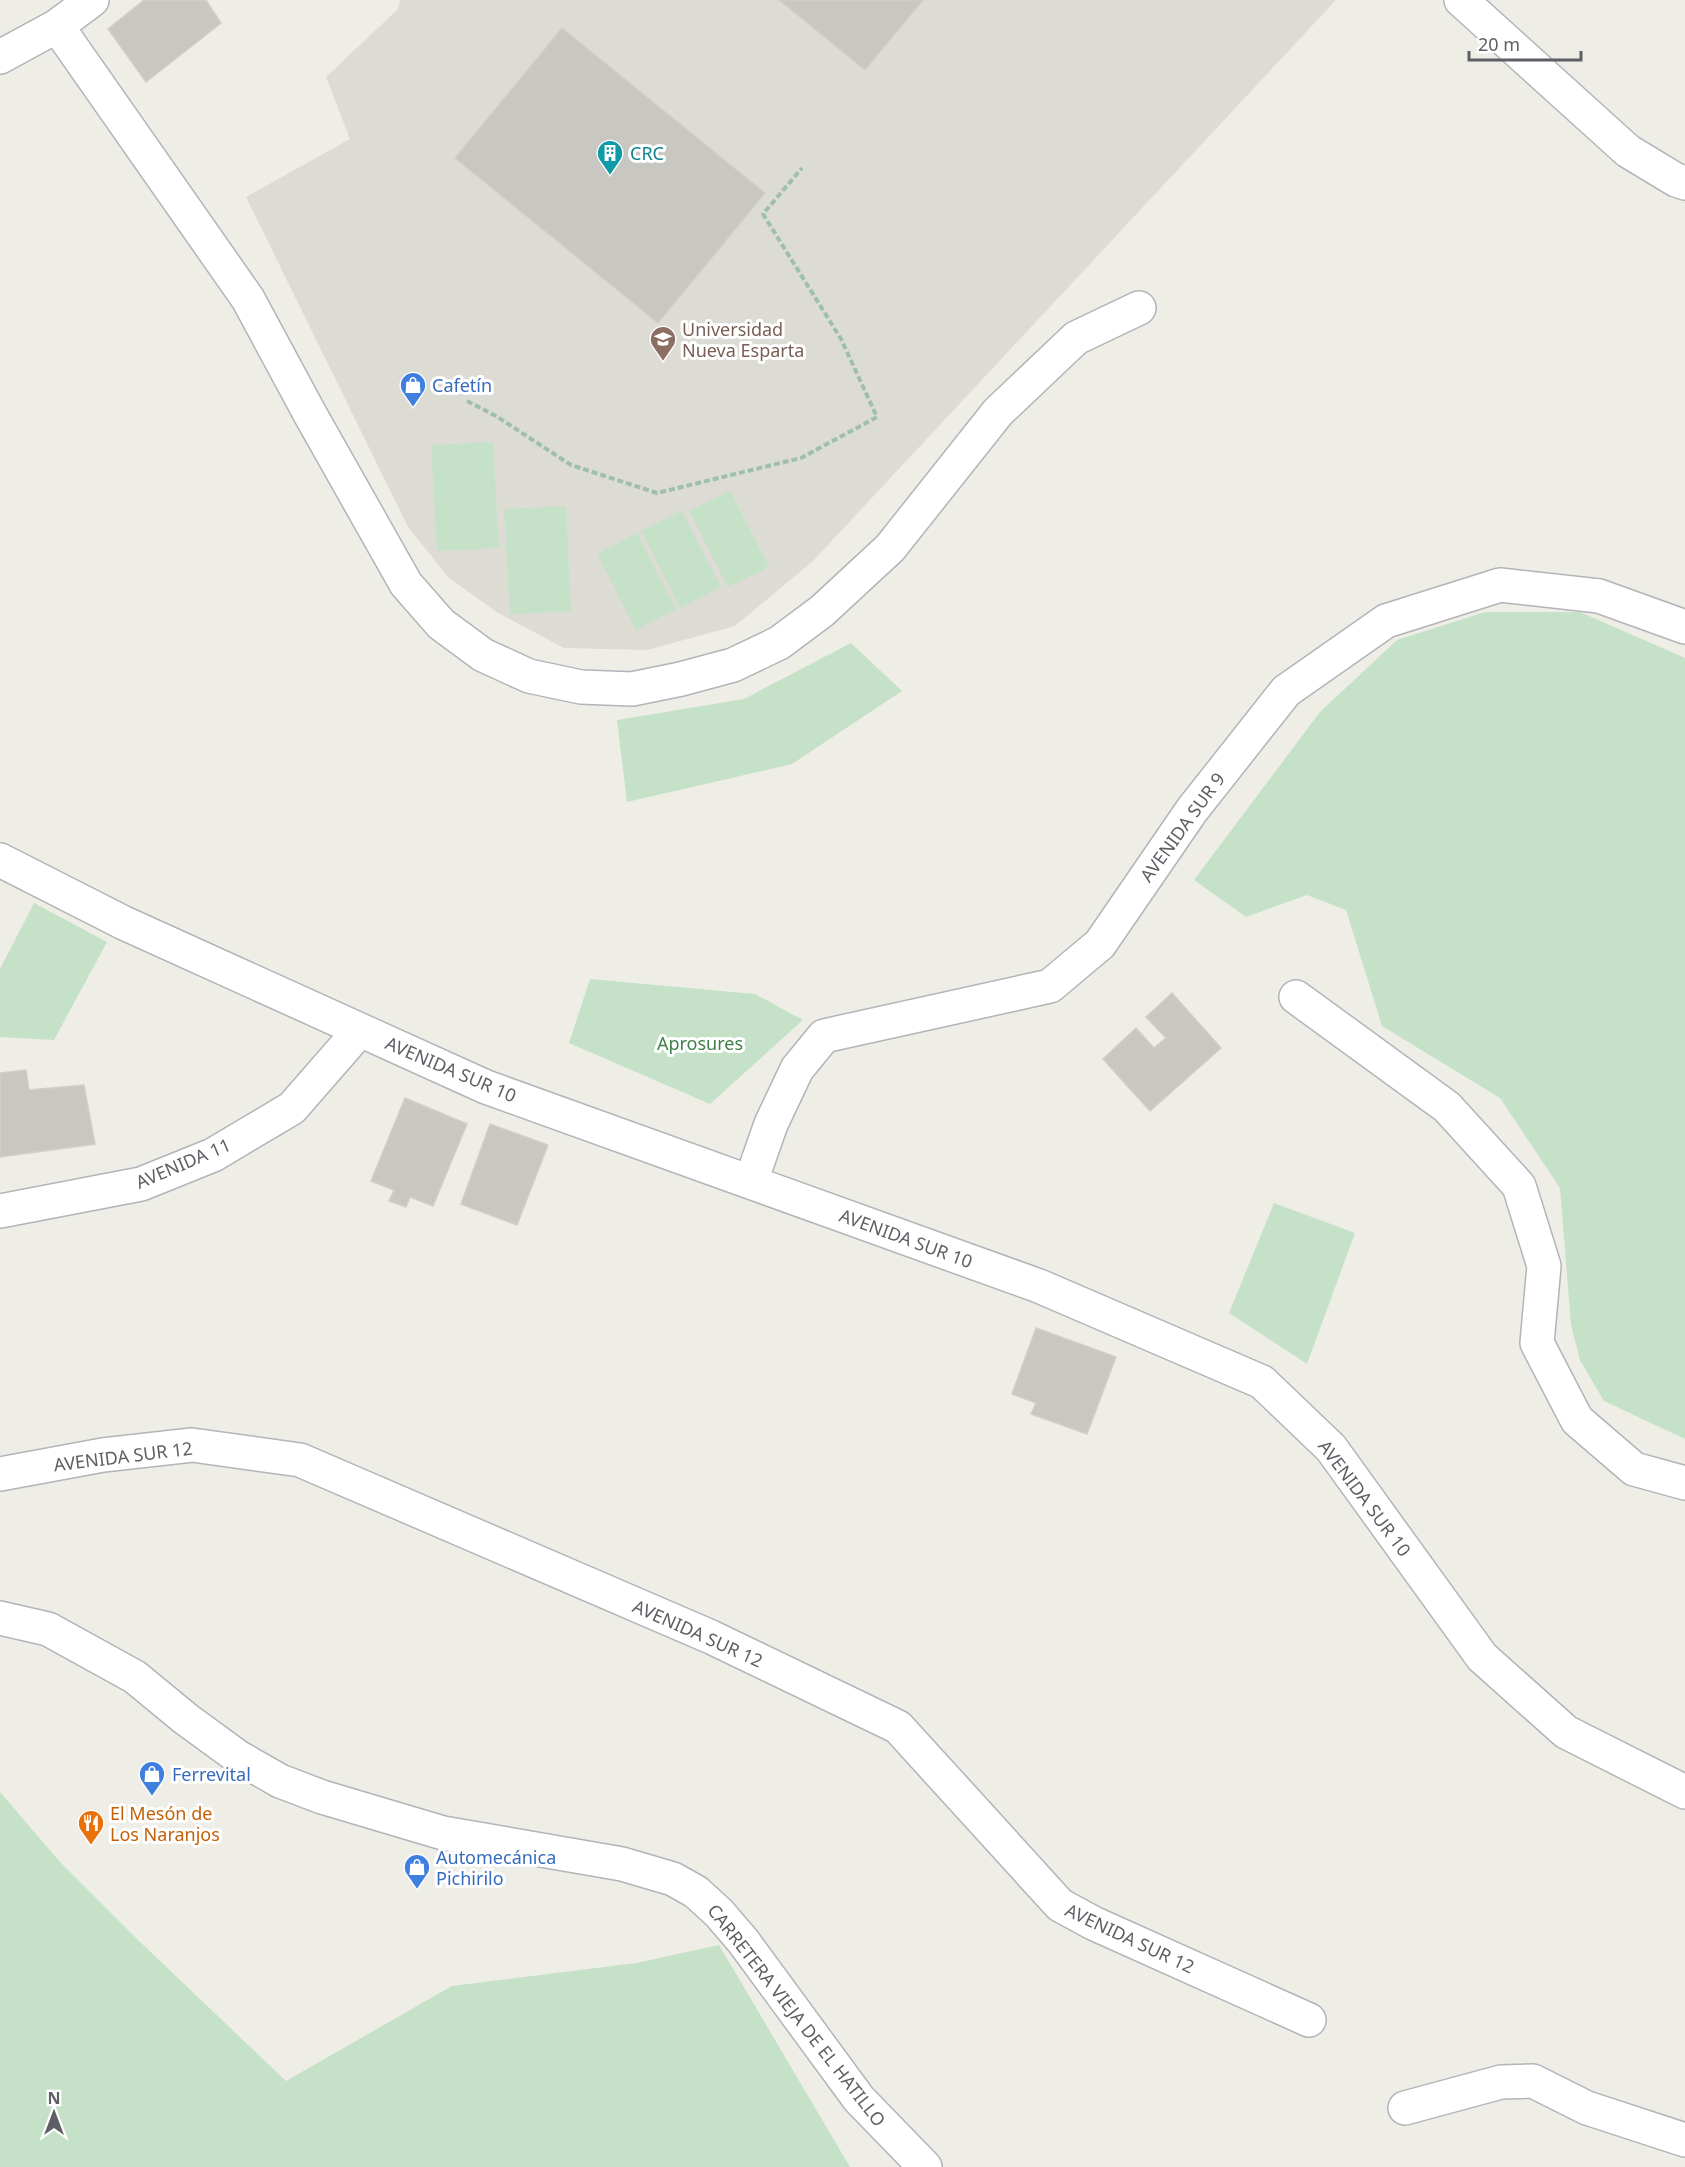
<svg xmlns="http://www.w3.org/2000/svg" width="1685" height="2167" viewBox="0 0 1685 2167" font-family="'Noto Sans',sans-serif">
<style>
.education{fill:#dddcd4}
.green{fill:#c5e2c9}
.building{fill:#c9c7c2;stroke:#d2cfc5;stroke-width:1.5}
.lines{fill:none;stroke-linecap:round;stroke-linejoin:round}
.minor-casing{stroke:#b3b4b9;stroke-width:36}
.secondary-casing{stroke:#b4b6bb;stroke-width:36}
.path{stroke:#9ec0ab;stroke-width:4;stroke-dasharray:6 3;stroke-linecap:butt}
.minor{stroke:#fff;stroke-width:33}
.secondary{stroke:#fff;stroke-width:33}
.labels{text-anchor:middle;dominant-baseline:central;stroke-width:6;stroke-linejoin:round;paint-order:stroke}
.culture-label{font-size:18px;fill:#0d838f;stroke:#fff;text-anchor:start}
.education-label{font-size:18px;fill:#785e54;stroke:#fff;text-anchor:start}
.shop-label{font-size:18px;fill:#366cbe;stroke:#fff;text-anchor:start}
.street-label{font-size:18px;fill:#5d5f64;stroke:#fff}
.park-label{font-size:18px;fill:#3f814a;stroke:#fff}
.food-label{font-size:18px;fill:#c56008;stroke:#fff;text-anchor:start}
</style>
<rect width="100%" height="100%" fill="#eeede6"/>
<path class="education" d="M 400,0 L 1336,0 L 813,561 L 735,626 L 647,650 L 564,648 L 498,613 L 449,578 L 408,527 L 246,197 L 350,139 L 326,77 L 398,9 Z"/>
<path class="green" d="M 493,442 L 499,548 L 437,551 L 431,445 Z
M 730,491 L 769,567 L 728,587 L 689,511 Z
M 566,506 L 571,611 L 510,614 L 504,509 Z
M 682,511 L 721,587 L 680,608 L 641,531 Z
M 637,533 L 676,609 L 636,630 L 597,554 Z
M 1485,612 L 1580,612 L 1685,658 L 1685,1439 L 1604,1401 L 1580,1360 L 1571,1325 L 1560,1188 L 1500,1098 L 1382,1026 L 1346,910 L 1307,895 L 1246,917 L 1194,880 L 1320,712 L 1397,640 Z
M 851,643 L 902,691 L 792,764 L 627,802 L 617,720 L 744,699 Z
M 34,903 L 107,942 L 54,1040 L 0,1037 L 0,969 Z
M 590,979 L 755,994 L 803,1020 L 710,1104 L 569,1043 Z
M 1274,1203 L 1355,1233 L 1307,1364 L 1229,1313 Z
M 0,1792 L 60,1862 L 137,1939 L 286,2081 L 452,1986 L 636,1963 L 719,1945 L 850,2167 L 0,2167 Z"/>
<path class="building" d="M 144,0 L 206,0 L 221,23 L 146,82 L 108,29 Z
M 779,0 L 923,0 L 865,70 Z
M 562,28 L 765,193 L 658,323 L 455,158 Z
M 1172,993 L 1221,1048 L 1150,1111 L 1103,1059 L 1136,1028 L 1154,1048 L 1166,1038 L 1146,1017 Z
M 26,1070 L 29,1090 L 84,1085 L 95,1144 L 0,1157 L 0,1073 Z
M 405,1098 L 467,1124 L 433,1206 L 410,1197 L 406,1207 L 389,1201 L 394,1190 L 371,1181 Z
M 490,1124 L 548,1145 L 517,1225 L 461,1204 Z
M 1036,1328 L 1116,1357 L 1087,1434 L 1031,1414 L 1036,1403 L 1012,1394 Z"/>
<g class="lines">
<g class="minor-casing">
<path id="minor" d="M 57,26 L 248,299 L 310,414 L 406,584 L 441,624 L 483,655 L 529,676 L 581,687 L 632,689 L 681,679 L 733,665 L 779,643 L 822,611 L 890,548 L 998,412 L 1076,338 L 1139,308
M 0,57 L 57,26 L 92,0
M 0,860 L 124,923 L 486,1087 L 1039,1286 L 1262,1382 L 1331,1448 L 1482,1657 L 1566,1732 L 1685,1792
M 1296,997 L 1447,1107 L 1519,1186 L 1544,1266 L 1537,1343 L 1577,1420 L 1634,1469 L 1685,1483
M 751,1181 L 771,1124 L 797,1069 L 824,1036 L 1050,986 L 1100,944 L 1192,810 L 1286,691 L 1386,621 L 1500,585 L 1599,596 L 1685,627
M 0,1211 L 141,1184 L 213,1155 L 292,1108 L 360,1030
M 0,1474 L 103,1455 L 192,1445 L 300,1460 L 711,1637 L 898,1727 L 1060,1905 L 1093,1923 L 1309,2020
M 0,1618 L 48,1629 L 135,1677 L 186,1719 L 238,1757 L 280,1781 L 322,1797 L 443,1833 L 622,1864 L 673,1879 L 696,1892 L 719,1913 L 743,1941 L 859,2099 L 925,2167
M 1405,2108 L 1501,2082 L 1533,2081 L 1587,2108 L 1685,2140"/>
</g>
<g class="secondary-casing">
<path id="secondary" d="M 1461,0 L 1628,151 L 1676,180 L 1685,183"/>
</g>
<path class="path" d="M 467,401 L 496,416 L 571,465 L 657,493 L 801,458 L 877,417 L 841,339 L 763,214 L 802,168"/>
<use href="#minor" class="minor"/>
<use href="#secondary" class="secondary"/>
</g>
<defs>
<g id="building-pin" transform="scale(1.35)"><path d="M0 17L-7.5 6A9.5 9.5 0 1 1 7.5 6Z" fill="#0f9aa8" stroke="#fff"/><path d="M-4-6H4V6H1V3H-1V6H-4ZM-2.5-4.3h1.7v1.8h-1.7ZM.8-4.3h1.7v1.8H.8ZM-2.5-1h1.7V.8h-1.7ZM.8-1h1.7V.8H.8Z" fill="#fff"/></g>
<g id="university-pin" transform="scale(1.35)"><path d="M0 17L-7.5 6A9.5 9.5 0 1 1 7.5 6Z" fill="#8d6e63" stroke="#fff"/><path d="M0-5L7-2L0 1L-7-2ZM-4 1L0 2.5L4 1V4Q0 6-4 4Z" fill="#fff"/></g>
<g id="shop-pin" transform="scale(1.35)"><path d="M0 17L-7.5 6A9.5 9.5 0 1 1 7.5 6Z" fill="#3f7fe0" stroke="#fff"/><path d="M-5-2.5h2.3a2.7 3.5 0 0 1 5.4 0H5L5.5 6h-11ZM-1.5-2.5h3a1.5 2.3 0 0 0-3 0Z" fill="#fff"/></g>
<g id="restaurant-pin" transform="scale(1.35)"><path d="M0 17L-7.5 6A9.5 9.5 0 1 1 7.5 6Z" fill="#e8710a" stroke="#fff"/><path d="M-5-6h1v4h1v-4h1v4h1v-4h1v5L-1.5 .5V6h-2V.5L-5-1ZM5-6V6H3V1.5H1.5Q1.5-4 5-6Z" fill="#fff"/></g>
</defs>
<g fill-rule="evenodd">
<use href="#building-pin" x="610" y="153"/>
<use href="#university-pin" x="663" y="339"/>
<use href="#shop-pin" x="413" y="385"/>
<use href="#shop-pin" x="152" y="1774"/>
<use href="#restaurant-pin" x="91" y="1823"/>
<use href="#shop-pin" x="417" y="1867"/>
</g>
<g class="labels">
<g class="culture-label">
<text x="630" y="153">CRC</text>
</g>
<g class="education-label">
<text x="682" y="329">Universidad<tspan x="682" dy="21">Nueva Esparta</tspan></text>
</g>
<g class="shop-label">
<text x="432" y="385">Cafetín</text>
<text x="172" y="1774">Ferrevital</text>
<text x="436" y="1857">Automecánica<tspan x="436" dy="21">Pichirilo</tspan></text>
</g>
<g class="street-label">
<text transform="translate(1182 827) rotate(-54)">AVENIDA SUR 9</text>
<text transform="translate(451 1069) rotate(23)">AVENIDA SUR 10</text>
<text transform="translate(183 1163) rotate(-23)">AVENIDA 11</text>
<text transform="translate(906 1238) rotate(20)">AVENIDA SUR 10</text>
<text transform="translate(123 1456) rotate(-7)">AVENIDA SUR 12</text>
<text transform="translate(1365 1498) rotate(53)">AVENIDA SUR 10</text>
<text transform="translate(698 1633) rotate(24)">AVENIDA SUR 12</text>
<text transform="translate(1130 1938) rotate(25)">AVENIDA SUR 12</text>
<text transform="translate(797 2015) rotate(52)">CARRETERA VIEJA DE EL HATILLO</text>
</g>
<g class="park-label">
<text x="700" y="1043">Aprosures</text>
</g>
<g class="food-label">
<text x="110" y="1813">El Mesón de<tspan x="110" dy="21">Los Naranjos</tspan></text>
</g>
</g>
<g transform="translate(54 2113)" stroke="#ffffff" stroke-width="4.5" paint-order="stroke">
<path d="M0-4.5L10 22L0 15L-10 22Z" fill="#5d5f64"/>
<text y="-9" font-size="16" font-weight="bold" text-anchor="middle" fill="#5d5f64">N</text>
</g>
<path d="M1469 51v9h112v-9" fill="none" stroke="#5d5f64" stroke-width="3"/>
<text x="1478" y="51" font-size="18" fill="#5d5f64" stroke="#ffffff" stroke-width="4.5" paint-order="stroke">20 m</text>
</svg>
